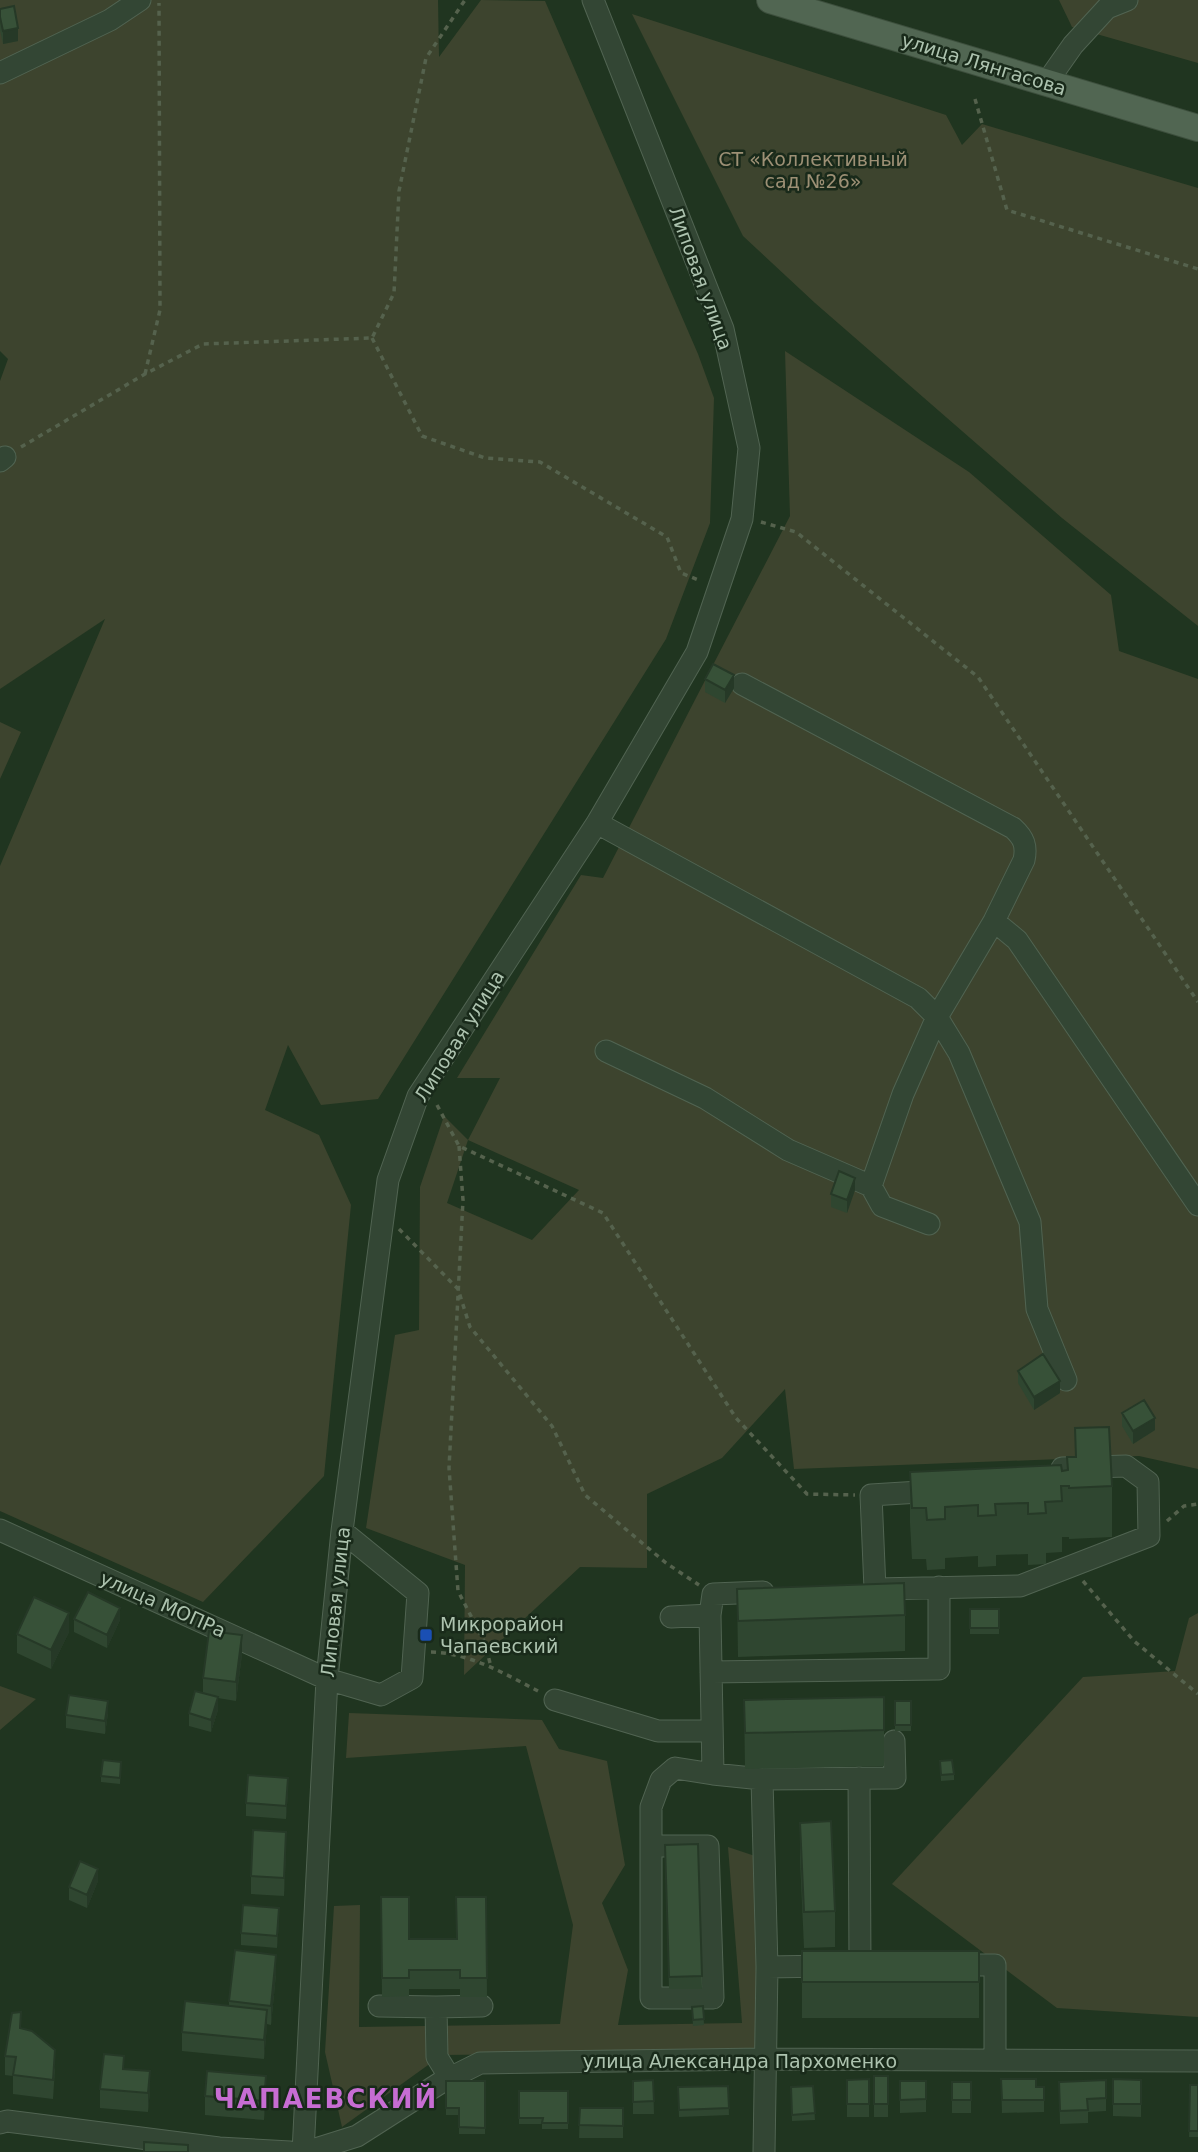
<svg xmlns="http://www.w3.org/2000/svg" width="1198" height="2152" viewBox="0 0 1198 2152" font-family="'DejaVu Sans',sans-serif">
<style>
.green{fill:#3d442e;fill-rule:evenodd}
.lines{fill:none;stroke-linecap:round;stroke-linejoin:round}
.minor-casing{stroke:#516452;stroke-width:23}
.major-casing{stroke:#3d4f3d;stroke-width:28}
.path{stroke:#55624d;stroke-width:3.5;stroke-dasharray:5 5;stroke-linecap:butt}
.minor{stroke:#334634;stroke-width:21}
.major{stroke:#516652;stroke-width:26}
.wall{fill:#2f4630}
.shaded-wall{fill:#263927}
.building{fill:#375138;stroke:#263927;stroke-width:2}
.transit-dot{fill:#1a4fb4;stroke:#192a1a;stroke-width:2.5}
.labels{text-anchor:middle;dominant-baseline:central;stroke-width:5;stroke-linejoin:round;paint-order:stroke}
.street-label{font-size:19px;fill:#adc3af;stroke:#192a1a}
.park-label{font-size:19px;fill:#9d9075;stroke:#192a1a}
.poi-label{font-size:19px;fill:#adc3af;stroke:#192a1a;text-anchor:start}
.district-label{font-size:26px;font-weight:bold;letter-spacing:2px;fill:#c76dd3;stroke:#192a1a}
</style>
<rect width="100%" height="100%" fill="#203520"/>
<path class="green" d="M 0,0 L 438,0 L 439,57 L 481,0 L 545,1 L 698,354 L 714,398 L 710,523 L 666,639 L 378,1099 L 321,1105 L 288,1045 L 265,1110 L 319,1135 L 351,1205 L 324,1476 L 203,1602 L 0,1511 L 0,866 L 105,619 L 0,689 L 0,381 L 8,359 L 0,351 Z
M 1059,0 L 1198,0 L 1198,63 L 1072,27 Z
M 632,14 L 946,115 L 962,145 L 982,124 L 1198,188 L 1198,626 L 1062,518 L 815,303 L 743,236 Z
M 785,351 L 969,472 L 1111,595 L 1119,651 L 1198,679 L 1198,1469 L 1139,1456 L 794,1469 L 785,1389 L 722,1458 L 647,1494 L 647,1568 L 580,1567 L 464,1675 L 465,1565 L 366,1528 L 395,1335 L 419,1330 L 420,1187 L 444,1116 L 468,1140 L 500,1078 L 457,1078 L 581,875 L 603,878 L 790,516 ZM 468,1140 L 579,1190 L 532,1240 L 447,1203 Z
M 0,722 L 21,732 L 0,779 Z
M 1198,1613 L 1198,2017 L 1057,2008 L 892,1884 L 1083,1677 L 1175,1671 L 1189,1618 Z
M 0,1686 L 36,1699 L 0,1730 Z
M 349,1713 L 542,1720 L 559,1749 L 607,1761 L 625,1865 L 602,1903 L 628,1970 L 618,2025 L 742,2023 L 728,1847 L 764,1859 L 763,2051 L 442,2055 L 342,2127 L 325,2052 L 334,1906 L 360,1905 L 359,2027 L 560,2024 L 573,1925 L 526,1746 L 346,1758 Z"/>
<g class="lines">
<g class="minor-casing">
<path id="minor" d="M 0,73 L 110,20 L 140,0
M 1047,82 L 1073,45 L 1107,8 L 1127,0
M 0,461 L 5,457
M 597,823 L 918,998 L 937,1017 L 959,1053 L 1030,1222 L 1037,1309 L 1066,1380
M 994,921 L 1017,940 L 1198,1205
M 606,1051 L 705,1098 L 788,1150 L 871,1186 L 903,1094 L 937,1017 L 994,921 L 1024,860 C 1027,846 1024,838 1013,828 L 742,684
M 871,1186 L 882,1206 L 929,1224
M 0,1530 L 327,1679 L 381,1695 L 412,1678 L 418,1593 L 342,1531
M 875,1589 L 871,1495 L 936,1491
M 876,1589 L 1020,1586 L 1149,1536 L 1148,1482 L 1126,1466 L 1062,1468 L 1063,1484 L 1048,1485
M 763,1592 L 713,1594 L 710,1615 L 713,1774 L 762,1779 L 895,1778 L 894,1741
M 671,1617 L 710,1615
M 711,1672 L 939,1669 L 939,1587
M 555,1700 L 658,1731 L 712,1731
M 859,1778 L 860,1966
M 762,1779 L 767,1967 L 764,2152
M 651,1846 L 708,1846 L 713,1998 L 651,1998 L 651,1807 L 661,1780 L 675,1768 L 713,1774
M 952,1965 L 995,1965 L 995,2060
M 767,1967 L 829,1966
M 379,2006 L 436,2007 L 437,2057 L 450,2078
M 436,2007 L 482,2006
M 0,2123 L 7,2121 L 219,2148 L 290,2152
M 303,2152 L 327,1679 L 342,1531 L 388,1180 L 418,1096 L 597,823 L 697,652 L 742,519 L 749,448 L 723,329 L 593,0
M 306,2152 L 357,2136 L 440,2083 L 480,2063 L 765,2059 L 1198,2061"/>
</g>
<g class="major-casing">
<path id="major" d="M 770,0 L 1198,128"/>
</g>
<path class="path" d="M 975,99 L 1007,210 L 1198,269
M 372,338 L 422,436 L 485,458 L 540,462 L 667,537 L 681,573 L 701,581
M 145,374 L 160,310 L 159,3
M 21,447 L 145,374 L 203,344 L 372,338 L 394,293 L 399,191 L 426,58 L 465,0
M 761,522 L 796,532 L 978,677 L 1198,1002
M 437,1105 L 459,1146 L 603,1213 L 736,1418 L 807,1494 L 855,1495
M 459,1146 L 463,1200 L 449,1468 L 458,1591 L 485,1643 L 491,1667
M 399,1229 L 458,1289 L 470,1327 L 552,1426 L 585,1495 L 666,1563 L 699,1585
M 1167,1521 L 1184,1506 L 1198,1504
M 1083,1581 L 1134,1641 L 1198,1694
M 431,1652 C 470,1653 505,1674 538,1691"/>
<use href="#minor" class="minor"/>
<use href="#major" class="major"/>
</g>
<path class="wall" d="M 0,9 L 18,41 L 3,44 L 0,30 Z
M 705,679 L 734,688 L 725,703 L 705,692 Z
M 855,1190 L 847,1213 L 831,1207 L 831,1194 Z
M 1018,1371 L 1060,1393 L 1034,1410 L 1018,1383 Z
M 1122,1413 L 1155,1430 L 1133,1444 L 1122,1426 Z
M 1075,1428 L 1112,1486 L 1112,1537 L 1069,1539 L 1069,1537 L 1062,1537 L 1062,1552 L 1046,1553 L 1046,1564 L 1028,1565 L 1028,1554 L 996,1555 L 996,1566 L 978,1567 L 978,1556 L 945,1558 L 945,1569 L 927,1570 L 926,1559 L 912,1559 L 910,1523 L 910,1472 L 1067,1471 L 1067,1457 L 1075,1457 Z
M 737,1589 L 905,1615 L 905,1651 L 738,1657 Z
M 970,1609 L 999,1609 L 999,1634 L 970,1634 Z
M 74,1619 L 120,1620 L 107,1648 L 74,1632 Z
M 69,1632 L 51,1669 L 17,1653 L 17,1634 Z
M 242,1654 L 236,1701 L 218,1698 L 218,1710 L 211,1732 L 189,1726 L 189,1713 L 203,1693 L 203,1678 Z
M 744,1700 L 884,1730 L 884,1766 L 745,1769 Z
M 895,1701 L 911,1701 L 911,1731 L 895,1731 Z
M 108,1713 L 105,1734 L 66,1728 L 66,1715 Z
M 940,1761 L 954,1774 L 954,1780 L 941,1781 Z
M 121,1762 L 120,1784 L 101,1782 L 101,1776 Z
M 288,1791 L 286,1819 L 246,1816 L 246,1803 Z
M 800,1823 L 835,1911 L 835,1947 L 804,1948 L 800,1859 Z
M 698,1844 L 702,1989 L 669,1989 L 665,1845 Z
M 286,1851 L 284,1896 L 251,1894 L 251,1876 Z
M 98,1881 L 87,1908 L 69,1900 L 69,1887 Z
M 381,1897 L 409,1939 L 457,1939 L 486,1897 L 487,1997 L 460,1997 L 460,1989 L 409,1989 L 409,1996 L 382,1997 Z
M 279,1921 L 277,1948 L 241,1945 L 241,1933 Z
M 802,1951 L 979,1951 L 979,2018 L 802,2018 Z
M 276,1974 L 271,2025 L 267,2024 L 264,2059 L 182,2051 L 182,2032 L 229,2006 L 229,2001 Z
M 703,2006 L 704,2025 L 693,2026 L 692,2007 Z
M 21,2029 L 55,2069 L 53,2099 L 13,2094 L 13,2076 L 5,2075 L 5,2056 Z
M 124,2069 L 150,2090 L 148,2112 L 100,2108 L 100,2089 Z
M 874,2076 L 888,2076 L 888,2117 L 874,2117 Z
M 869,2079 L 869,2117 L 847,2117 L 847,2080 Z
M 1001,2079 L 1036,2087 L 1044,2087 L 1044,2112 L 1002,2113 Z
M 1113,2079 L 1141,2080 L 1141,2117 L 1113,2116 Z
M 653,2080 L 654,2114 L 633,2114 L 633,2081 Z
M 1106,2080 L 1106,2111 L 1088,2112 L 1088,2123 L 1060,2124 L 1059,2082 Z
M 446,2081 L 485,2081 L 485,2134 L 459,2134 L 459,2115 L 446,2115 Z
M 900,2081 L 926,2081 L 926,2112 L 900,2113 Z
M 952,2082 L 971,2082 L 971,2113 L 952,2113 Z
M 1190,2085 L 1198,2085 L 1198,2137 L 1189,2137 Z
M 728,2086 L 729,2115 L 679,2117 L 678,2087 Z
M 813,2086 L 815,2120 L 792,2121 L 791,2087 Z
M 519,2091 L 568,2091 L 568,2129 L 542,2129 L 542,2124 L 519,2124 Z
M 266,2094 L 264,2120 L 205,2115 L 205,2096 Z
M 580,2108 L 623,2108 L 623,2138 L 579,2138 Z"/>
<path class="shaded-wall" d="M 18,28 L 18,41 L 3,44 L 3,31 Z
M 734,675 L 734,688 L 725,703 L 725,690 Z
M 855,1178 L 855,1190 L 847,1213 L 847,1200 Z
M 1060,1381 L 1060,1393 L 1034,1410 L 1034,1397 Z
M 1155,1418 L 1155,1430 L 1133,1444 L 1133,1431 Z
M 120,1608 L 120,1620 L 107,1648 L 107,1635 Z
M 69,1613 L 69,1632 L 51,1669 L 51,1650 Z
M 242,1635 L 242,1654 L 236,1701 L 236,1682 Z
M 218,1697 L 218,1710 L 211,1732 L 211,1720 Z
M 108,1701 L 108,1713 L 105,1734 L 105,1721 Z
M 288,1778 L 288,1791 L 286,1819 L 286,1806 Z
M 286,1832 L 286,1851 L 284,1896 L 284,1878 Z
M 98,1869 L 98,1881 L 87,1908 L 87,1895 Z
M 279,1908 L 279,1921 L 277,1948 L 277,1936 Z
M 276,1955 L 276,1974 L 271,2025 L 271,2006 Z
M 267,2010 L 267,2028 L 264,2059 L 264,2040 Z
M 150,2071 L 150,2090 L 148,2112 L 148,2093 Z
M 266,2076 L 266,2094 L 264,2120 L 264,2101 Z"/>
<path class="building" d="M 14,6 L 18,28 L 3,31 L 0,17 L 0,9 Z
M 713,664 L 734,675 L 725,690 L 705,679 Z
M 839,1171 L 855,1178 L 847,1200 L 831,1194 Z
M 1043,1354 L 1060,1381 L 1034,1397 L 1018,1371 Z
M 1144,1400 L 1155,1418 L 1133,1431 L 1122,1413 Z
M 1109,1427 L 1112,1486 L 1069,1488 L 1069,1486 L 1061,1486 L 1062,1501 L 1045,1502 L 1046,1513 L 1028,1514 L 1028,1503 L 995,1504 L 996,1515 L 978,1516 L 978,1505 L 945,1507 L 945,1519 L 927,1520 L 926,1508 L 912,1508 L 910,1472 L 1061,1465 L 1062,1471 L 1068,1470 L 1067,1457 L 1076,1457 L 1075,1428 Z
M 904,1583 L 905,1615 L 738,1621 L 737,1589 Z
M 88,1592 L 120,1608 L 107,1635 L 74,1619 Z
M 34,1597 L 69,1613 L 51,1650 L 17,1634 Z
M 970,1609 L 999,1609 L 999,1628 L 970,1628 Z
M 209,1631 L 242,1635 L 236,1682 L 203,1678 Z
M 195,1691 L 218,1697 L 211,1720 L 189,1713 Z
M 69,1695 L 108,1701 L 105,1721 L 66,1715 Z
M 884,1697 L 884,1730 L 745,1733 L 744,1700 Z
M 895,1701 L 911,1701 L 911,1725 L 895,1725 Z
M 103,1760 L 121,1762 L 120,1778 L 101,1776 Z
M 952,1760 L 954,1774 L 941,1775 L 940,1761 Z
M 248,1775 L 288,1778 L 286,1806 L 246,1803 Z
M 831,1821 L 835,1911 L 804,1912 L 800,1823 Z
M 253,1830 L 286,1832 L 284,1878 L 251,1876 Z
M 698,1844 L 702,1976 L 669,1977 L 665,1845 Z
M 80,1861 L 98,1869 L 87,1895 L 69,1887 Z
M 381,1897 L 409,1897 L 409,1939 L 457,1939 L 456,1897 L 486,1897 L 487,1978 L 460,1978 L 460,1970 L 409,1970 L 409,1978 L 382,1978 Z
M 243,1905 L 279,1908 L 277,1936 L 241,1933 Z
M 235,1950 L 276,1955 L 271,2006 L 229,2001 Z
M 802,1951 L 979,1951 L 979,1982 L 802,1982 Z
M 185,2001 L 267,2010 L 264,2040 L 182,2032 Z
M 703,2006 L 704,2019 L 693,2020 L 692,2007 Z
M 21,2012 L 20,2028 L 32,2031 L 55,2050 L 53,2080 L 13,2075 L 16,2057 L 5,2056 L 12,2013 Z
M 104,2054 L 124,2056 L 123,2069 L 150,2071 L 148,2093 L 100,2089 Z
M 207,2071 L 266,2076 L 264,2101 L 205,2096 Z
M 874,2076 L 888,2076 L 888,2104 L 874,2104 Z
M 869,2079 L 869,2104 L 847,2104 L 847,2080 Z
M 1001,2079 L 1036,2079 L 1036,2087 L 1044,2087 L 1044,2100 L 1002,2100 Z
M 1113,2079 L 1141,2080 L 1141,2104 L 1113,2104 Z
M 653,2080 L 654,2101 L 633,2102 L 633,2081 Z
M 1106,2080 L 1106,2098 L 1087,2099 L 1088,2110 L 1060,2111 L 1059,2082 Z
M 446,2081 L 485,2081 L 485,2128 L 459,2127 L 459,2108 L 446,2108 Z
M 900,2081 L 926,2081 L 926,2099 L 900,2100 Z
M 952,2082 L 971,2082 L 971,2100 L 952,2100 Z
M 1190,2085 L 1198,2085 L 1198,2131 L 1189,2131 Z
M 728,2086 L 729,2108 L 679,2110 L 678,2087 Z
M 813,2086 L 815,2113 L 792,2115 L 791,2087 Z
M 519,2091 L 568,2091 L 568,2123 L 542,2123 L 543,2118 L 519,2118 Z
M 580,2108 L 623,2108 L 623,2126 L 579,2125 Z
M 144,2142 L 188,2145 L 188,2152 L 144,2152 Z"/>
<rect class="transit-dot" x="419" y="1628" width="14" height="14" rx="3.5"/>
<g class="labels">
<g class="street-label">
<text transform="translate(984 64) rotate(17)">улица Лянгасова</text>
<text transform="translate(701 278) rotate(70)">Липовая улица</text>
<text transform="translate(459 1036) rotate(-58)">Липовая улица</text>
<text transform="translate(335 1602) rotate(-84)">Липовая улица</text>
<text transform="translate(163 1604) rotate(24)">улица МОПРа</text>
<text x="740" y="2061">улица Александра Пархоменко</text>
</g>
<g class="park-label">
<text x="813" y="159">СТ «Коллективный<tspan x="813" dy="22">сад №26»</tspan></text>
</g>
<g class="poi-label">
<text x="440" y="1624">Микрорайон<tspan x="440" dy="22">Чапаевский</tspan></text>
</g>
<g class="district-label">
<text x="326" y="2099">ЧАПАЕВСКИЙ</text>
</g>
</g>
</svg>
